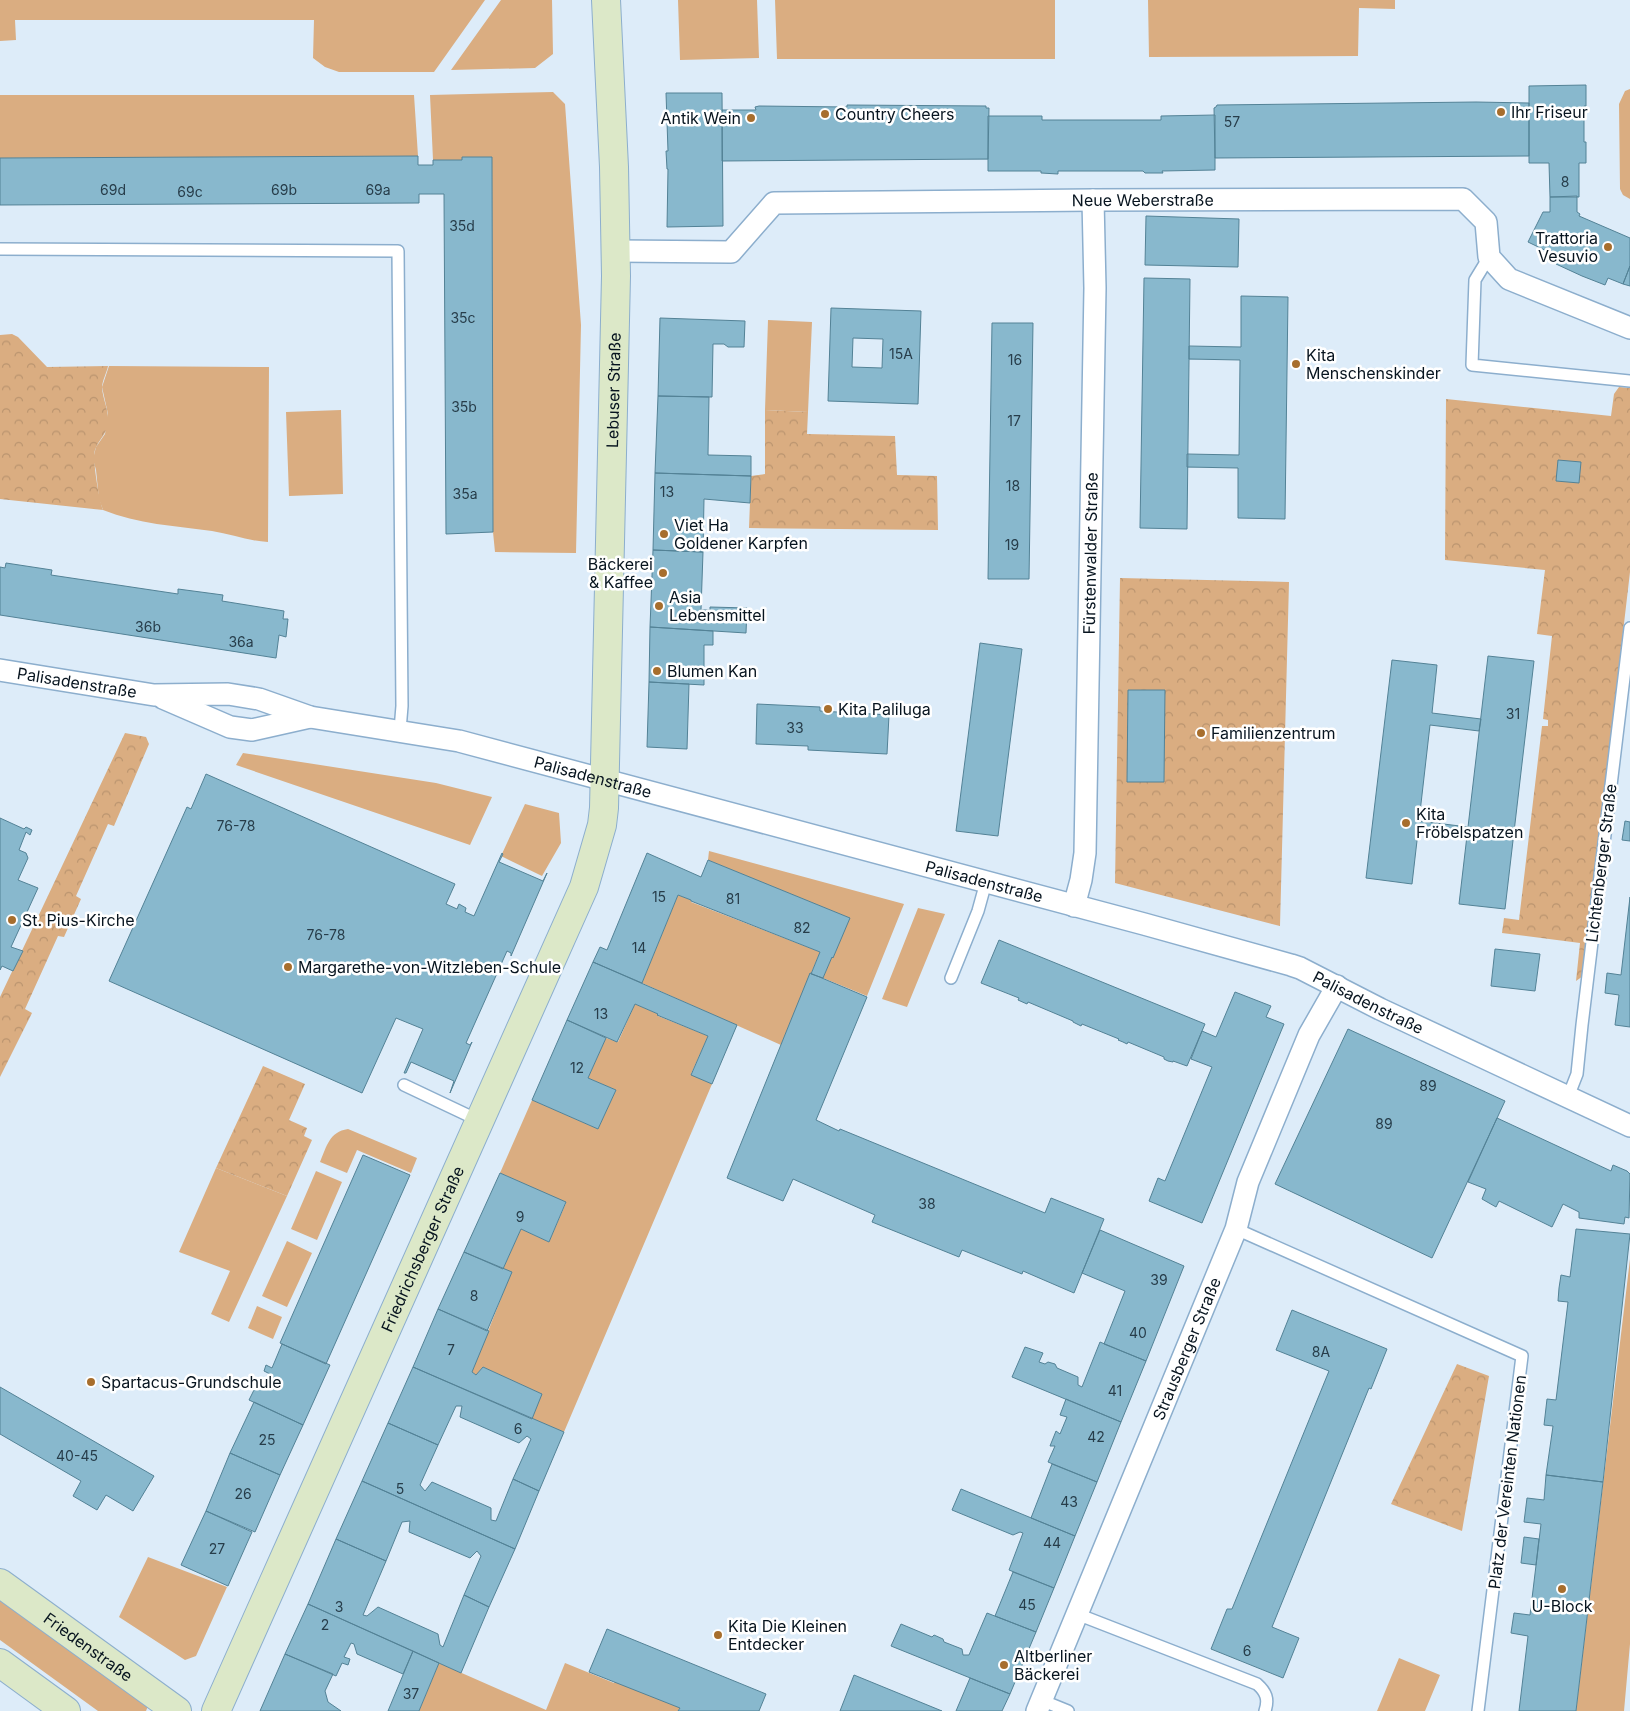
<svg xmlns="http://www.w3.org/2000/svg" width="1630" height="1711" viewBox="0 0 1630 1711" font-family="Inter,sans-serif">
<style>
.green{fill:#daad81}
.park{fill:url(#park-crowns)}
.building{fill:#88b8cd;stroke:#538296;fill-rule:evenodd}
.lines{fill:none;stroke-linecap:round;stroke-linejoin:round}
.lane-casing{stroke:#8caecd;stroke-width:14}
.street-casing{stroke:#8caecd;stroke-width:24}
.secondary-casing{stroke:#8caecd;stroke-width:30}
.lane{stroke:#fff;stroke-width:11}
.street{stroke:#fff;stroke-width:21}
.secondary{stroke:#dce8c8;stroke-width:28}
.poi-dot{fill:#a76e2d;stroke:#fff;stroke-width:2}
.labels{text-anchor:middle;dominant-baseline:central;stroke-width:5;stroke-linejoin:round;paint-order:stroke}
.number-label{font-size:14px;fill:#273d4a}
.poi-label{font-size:16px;fill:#07141f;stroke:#fff;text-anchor:start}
.street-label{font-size:16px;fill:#07141f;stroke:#fff}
</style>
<defs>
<pattern id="park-crowns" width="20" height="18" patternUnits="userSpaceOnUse" patternTransform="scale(1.25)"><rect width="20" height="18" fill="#daad81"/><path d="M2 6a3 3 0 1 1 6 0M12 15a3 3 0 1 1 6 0" fill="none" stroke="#ba946f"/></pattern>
</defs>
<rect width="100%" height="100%" fill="#ddecf9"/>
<path class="green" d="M 0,0 L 485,0 L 434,72 L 339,72 L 325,67 L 313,58 L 314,20 L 15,20 L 16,40 L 0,41 Z
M 501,0 L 552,0 L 553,54 L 535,68 L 451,70 Z
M 678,0 L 757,0 L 759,58 L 680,60 Z
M 775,0 L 1055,0 L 1055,59 L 777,59 Z
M 1148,0 L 1395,0 L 1395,9 L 1359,8 L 1358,56 L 1149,57 Z
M 1630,89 L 1630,199 L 1623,195 L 1620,189 L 1619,104 L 1625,91 Z
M 553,92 L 565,104 L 581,325 L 576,553 L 495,552 L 493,532 L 492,158 L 462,157 L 462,160 L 433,160 L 430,95 Z
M 0,95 L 414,95 L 418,156 L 0,158 Z
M 768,320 L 812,322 L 808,412 L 765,410 Z
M 109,366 L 269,367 L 268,542 C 249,541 231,534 212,531 C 175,526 138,524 103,510 L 99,499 L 96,470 L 93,459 L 96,447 L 105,434 L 108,414 L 102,387 Z
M 341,410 L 343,494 L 289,496 L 286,412 Z
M 243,753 L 436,783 L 492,797 L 470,845 L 236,765 Z
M 525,804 L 559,813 L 561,843 L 542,876 L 501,856 Z
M 709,851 L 904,904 L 867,996 L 823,978 L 832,957 L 833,958 L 849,918 L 708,860 Z
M 678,895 L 691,900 L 691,902 L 820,952 L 781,1045 L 642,983 Z
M 918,908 L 945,914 L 907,1007 L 882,999 Z
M 635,1004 L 658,1014 L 658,1016 L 708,1036 L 691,1074 L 712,1084 L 564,1432 L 532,1419 L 541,1394 L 483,1367 L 476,1375 L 472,1372 L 511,1273 L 503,1269 L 521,1229 L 549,1242 L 566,1203 L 500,1173 L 532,1100 L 598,1129 L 616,1090 L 588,1078 L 606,1038 L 618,1042 Z
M 348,1129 L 417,1158 L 411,1173 L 357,1150 L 347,1173 L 320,1162 C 327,1146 329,1132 348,1129 Z
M 216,1168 L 287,1196 L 229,1322 L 211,1314 L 230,1271 L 179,1252 Z
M 316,1171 L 342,1182 L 317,1240 L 291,1229 Z
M 287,1241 L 312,1253 L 287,1307 L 262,1296 Z
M 1630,1259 L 1630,1644 L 1624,1711 L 1576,1711 Z
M 257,1306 L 282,1317 L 273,1339 L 248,1328 Z
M 148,1557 L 227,1587 L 196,1656 L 185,1660 L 119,1617 Z
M 0,1598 L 148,1706 L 146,1711 L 98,1711 L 0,1640 Z
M 1399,1658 L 1440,1675 L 1425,1711 L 1377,1711 Z
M 439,1663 L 546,1710 L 565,1663 L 614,1683 L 615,1681 L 680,1708 L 678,1711 L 419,1711 Z"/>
<path class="park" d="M 12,334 L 18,337 L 47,367 L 108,366 C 107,372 102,381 102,388 C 103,400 109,410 108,422 C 108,433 98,440 95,450 C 92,459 99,499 103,510 L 0,499 L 0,335 Z
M 1619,387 L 1630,388 L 1630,572 L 1583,976 L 1576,981 L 1580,943 L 1502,933 L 1504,918 L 1519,920 L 1542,726 L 1548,726 L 1548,720 L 1543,719 L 1552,636 L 1537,634 L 1545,570 L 1445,560 L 1446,399 L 1611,416 L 1614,394 Z
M 765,410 L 808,412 L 807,434 L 895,436 L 897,475 L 937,476 L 938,530 L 749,528 L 751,476 L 765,474 Z
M 1120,578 L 1289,582 L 1280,926 L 1115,883 Z
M 125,733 L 146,737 L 149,744 L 114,826 L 108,824 L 76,896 L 81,899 L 64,937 L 58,936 L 25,1009 L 32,1013 L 0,1077 L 0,997 Z
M 263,1066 L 305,1084 L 289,1120 L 307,1128 L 304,1136 L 312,1140 L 287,1196 L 216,1168 Z
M 1457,1364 L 1489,1376 L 1462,1531 L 1391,1504 Z"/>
<path class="building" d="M 1586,85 L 1586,106 L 1584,106 L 1584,142 L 1586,142 L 1586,163 L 1579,163 L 1579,197 L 1550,197 L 1549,163 L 1529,163 L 1529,86 Z
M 666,93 L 722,93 L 723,226 L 667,227 L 668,169 L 667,169 L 666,151 L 668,151 Z
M 1476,102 L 1529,103 L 1529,156 L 1215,158 L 1214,108 L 1216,107 L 1217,105 Z
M 847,105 L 986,106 L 986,108 L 989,108 L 988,159 L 722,161 L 722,110 L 756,110 L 755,107 L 759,106 L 847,107 Z
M 1215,115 L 1215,170 L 1162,171 L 1163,173 L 1145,173 L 1143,171 L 1058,171 L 1058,174 L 1041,173 L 1041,171 L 988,171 L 988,116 L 1042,116 L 1042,120 L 1161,120 L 1161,116 Z
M 418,156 L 418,165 L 433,165 L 433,160 L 462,160 L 462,157 L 492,157 L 493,532 L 446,534 L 444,194 L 419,194 L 419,203 L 0,205 L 0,158 Z
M 1577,196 L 1577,212 L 1580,214 L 1579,216 L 1630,238 L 1630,266 L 1623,284 L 1608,278 L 1605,285 L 1582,276 L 1556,264 L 1559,257 L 1528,242 L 1543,212 L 1550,212 L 1550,197 Z
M 1146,216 L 1239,219 L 1238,267 L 1145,265 Z
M 1630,266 L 1630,286 L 1623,284 Z
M 1144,278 L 1190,279 L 1187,529 L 1140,528 Z
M 1241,296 L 1288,297 L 1285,519 L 1238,518 L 1238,468 L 1187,467 L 1187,454 L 1239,455 L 1240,360 L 1189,359 L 1189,346 L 1241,347 Z
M 831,308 L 921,311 L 918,404 L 828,401 ZM 853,338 L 883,339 L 882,368 L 852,367 Z
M 660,318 L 745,321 L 744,347 L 728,347 L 724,344 L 713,344 L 712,397 L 658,396 Z
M 992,323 L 1033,323 L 1029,579 L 988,579 Z
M 658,396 L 709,397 L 708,455 L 751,456 L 751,476 L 655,473 Z
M 1558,460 L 1581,462 L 1579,483 L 1556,481 Z
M 655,473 L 751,476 L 750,503 L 704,499 L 703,552 L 653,550 Z
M 653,550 L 703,552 L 701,610 L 710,610 L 710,607 L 747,608 L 746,633 L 650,627 Z
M 6,563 L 52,570 L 51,575 L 178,594 L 178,589 L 223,595 L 222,601 L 284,611 L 283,619 L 288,619 L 286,637 L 279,635 L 276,658 L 0,615 L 0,567 L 5,568 Z
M 650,627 L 713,631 L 713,645 L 704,645 L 704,685 L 649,682 Z
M 980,643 L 1022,649 L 998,836 L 956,831 Z
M 1488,656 L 1534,661 L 1505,909 L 1459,904 Z
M 1392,660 L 1437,665 L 1432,713 L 1481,719 L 1479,731 L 1430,725 L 1419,821 L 1468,827 L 1467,838 L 1418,832 L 1412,884 L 1366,878 Z
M 649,682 L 689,684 L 687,749 L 647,747 Z
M 1128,690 L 1165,690 L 1164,782 L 1127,782 Z
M 757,704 L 820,707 L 820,711 L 889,715 L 887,754 L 808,750 L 808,746 L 756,744 Z
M 206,774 L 455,884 L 446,904 L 457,909 L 459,904 L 466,908 L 465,912 L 474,916 L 502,853 L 503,854 L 499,862 L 543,881 L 547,873 L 511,956 L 511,953 L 507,951 L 466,1043 L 470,1045 L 472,1042 L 450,1093 L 454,1081 L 411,1062 L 406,1073 L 404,1073 L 423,1029 L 396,1018 L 362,1093 L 109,981 L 187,807 L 191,809 Z
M 0,818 L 24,829 L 26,827 L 32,830 L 30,835 L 26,832 L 19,850 L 26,853 L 28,858 L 18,880 L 38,888 L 11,947 L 23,951 L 13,971 L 2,966 L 0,970 Z
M 1625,821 L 1630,822 L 1630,841 L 1622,840 Z
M 647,853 L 701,877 L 708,860 L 850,918 L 833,958 L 832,957 L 823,978 L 811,974 L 820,952 L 691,901 L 691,900 L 678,895 L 642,983 L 593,962 L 600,947 L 607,950 Z
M 1630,897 L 1630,1027 L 1615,1025 L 1619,995 L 1605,993 L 1607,973 L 1621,975 Z
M 999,940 L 1205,1024 L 1187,1066 L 1173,1061 L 1173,1062 L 1168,1061 L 1164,1059 L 1164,1057 L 1128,1042 L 1127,1044 L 1123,1042 L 1118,1040 L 1119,1039 L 1082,1024 L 1081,1026 L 1073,1022 L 1073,1021 L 1028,1002 L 1027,1004 L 1018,1000 L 1019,998 L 981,983 Z
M 1495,949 L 1540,954 L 1535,991 L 1491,986 Z
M 593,962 L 737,1025 L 712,1084 L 691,1075 L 708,1036 L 657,1015 L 658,1014 L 635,1004 L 617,1042 L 567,1020 Z
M 810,973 L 867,997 L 816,1120 L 839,1131 L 840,1129 L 1045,1213 L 1051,1198 L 1104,1219 L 1074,1293 L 1023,1271 L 1022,1274 L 962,1250 L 959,1257 L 872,1222 L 875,1215 L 793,1179 L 783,1201 L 727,1178 Z
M 1235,992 L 1271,1006 L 1266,1017 L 1284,1024 L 1202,1223 L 1149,1201 L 1158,1178 L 1165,1181 L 1212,1067 L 1191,1059 L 1202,1031 L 1216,1037 Z
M 567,1020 L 606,1038 L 588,1078 L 616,1090 L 598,1129 L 532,1100 Z
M 1348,1029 L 1505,1101 L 1432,1258 L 1275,1184 Z
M 1497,1118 L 1611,1171 L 1613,1165 L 1627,1171 L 1630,1174 L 1629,1218 L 1625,1217 L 1624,1224 L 1579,1218 L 1579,1212 L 1563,1204 L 1552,1227 L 1499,1201 L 1496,1207 L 1482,1199 L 1486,1189 L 1468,1182 Z
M 363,1155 L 410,1175 L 326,1364 L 280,1343 Z
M 500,1173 L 566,1202 L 549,1242 L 521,1229 L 503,1269 L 464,1252 Z
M 1576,1229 L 1630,1234 L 1603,1482 L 1546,1475 L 1553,1426 L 1544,1425 L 1547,1399 L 1556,1400 L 1568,1302 L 1558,1301 L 1559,1288 L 1561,1275 L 1570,1277 Z
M 1100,1230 L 1184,1266 L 1146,1361 L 1104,1344 L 1125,1291 L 1082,1273 Z
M 464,1252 L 512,1272 L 487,1331 L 438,1309 Z
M 438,1309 L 489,1331 L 472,1372 L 476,1375 L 483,1367 L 542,1394 L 532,1419 L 413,1367 Z
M 1292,1310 L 1387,1349 L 1371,1389 L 1369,1388 L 1272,1627 L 1299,1638 L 1283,1678 L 1211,1649 L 1227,1609 L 1232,1609 L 1329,1371 L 1276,1350 Z
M 1100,1342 L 1146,1361 L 1121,1422 L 1012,1377 L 1025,1347 L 1043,1353 L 1039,1362 L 1045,1364 L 1048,1362 L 1055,1364 L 1057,1368 L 1078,1377 L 1078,1385 L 1082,1387 Z
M 282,1344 L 330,1365 L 303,1425 L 249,1400 L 257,1384 L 265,1385 L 270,1374 L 264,1371 L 266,1365 L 272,1368 Z
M 413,1367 L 564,1432 L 539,1491 L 513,1479 L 531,1439 L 527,1436 L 519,1443 L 460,1417 L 462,1406 L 456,1406 L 438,1445 L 388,1423 Z
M 0,1387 L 154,1476 L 133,1511 L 106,1495 L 97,1510 L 73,1496 L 81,1481 L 0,1434 Z
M 1066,1399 L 1121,1422 L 1097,1482 L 1048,1462 L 1055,1446 L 1050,1446 L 1056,1431 L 1060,1434 L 1067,1417 L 1060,1415 Z
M 254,1402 L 303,1425 L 280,1475 L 230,1453 Z
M 388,1423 L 438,1445 L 420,1485 L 425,1491 L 432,1482 L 491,1508 L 491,1520 L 496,1521 L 513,1479 L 539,1491 L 515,1549 L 362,1481 Z
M 230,1453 L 280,1475 L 255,1532 L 206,1511 Z
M 1052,1464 L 1097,1482 L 1075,1536 L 1031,1518 Z
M 1546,1475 L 1603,1482 L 1576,1711 L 1519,1711 L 1528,1636 L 1511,1633 L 1514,1613 L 1530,1615 L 1541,1524 L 1524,1522 L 1527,1498 L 1544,1500 Z
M 362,1481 L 515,1549 L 489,1607 L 464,1595 L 481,1556 L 477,1551 L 470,1558 L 409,1532 L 410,1521 L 402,1522 L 386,1561 L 336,1539 Z
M 961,1489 L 1075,1536 L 1054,1588 L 1009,1570 L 1023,1533 L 1020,1532 L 1013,1535 L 952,1510 Z
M 206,1511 L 252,1532 L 228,1586 L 181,1565 Z
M 1524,1537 L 1539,1539 L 1536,1565 L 1521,1563 Z
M 336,1539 L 386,1561 L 363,1615 L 367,1616 L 378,1607 L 438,1634 L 440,1645 L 443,1647 L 464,1595 L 489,1607 L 461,1673 L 308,1604 Z
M 1013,1572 L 1054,1588 L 1036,1632 L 995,1616 Z
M 308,1604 L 413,1651 L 403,1674 L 357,1654 L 354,1644 L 351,1643 L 344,1657 L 350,1659 L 348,1665 L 342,1663 L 336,1676 L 285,1654 Z
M 987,1613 L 1036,1632 L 1010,1694 L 891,1646 L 901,1624 L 932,1637 L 934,1635 L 943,1639 L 944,1642 L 962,1649 L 963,1655 L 969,1655 Z
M 607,1629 L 766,1694 L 759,1711 L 678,1711 L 680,1708 L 589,1672 Z
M 413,1651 L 439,1663 L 419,1711 L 388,1711 Z
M 285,1654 L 333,1674 L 325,1691 L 328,1702 L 341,1711 L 260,1711 Z
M 854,1675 L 942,1711 L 840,1711 Z
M 970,1678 L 1010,1694 L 1002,1711 L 956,1711 Z"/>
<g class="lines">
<g class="lane-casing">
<path id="lane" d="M 0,249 L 398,251 L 402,706 L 400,730
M 1489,257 L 1475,280 L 1472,365 L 1630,381
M 951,978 L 978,911 L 986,882
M 404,1085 L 480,1121
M 1568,1097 L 1577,1074 L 1582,1025 L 1630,628
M 1236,1229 L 1522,1356 L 1478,1711
M 1077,1614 L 1257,1684 C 1266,1692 1269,1699 1265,1711
M 1041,1700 L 1068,1711"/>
</g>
<g class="street-casing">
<g id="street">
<path id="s1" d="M 616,251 L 731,252 L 774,203 L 1093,200 L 1463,199 L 1486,222 L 1489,257 L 1509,279 L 1630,328"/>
<path id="s2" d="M 0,670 L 154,695 L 228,694 L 259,699 L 310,717 L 459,741 L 1144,924 L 1291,965 L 1300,968 L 1380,1009 L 1630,1126"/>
<path d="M 163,698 L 230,727 L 252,730 L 310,717"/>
<path id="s3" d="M 1074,906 L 1081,880 L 1085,853 L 1095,288 L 1093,200"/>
<path id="s4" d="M 1037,1711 L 1236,1229 L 1248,1182 L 1309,1035 L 1337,986"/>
</g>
</g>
<g class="secondary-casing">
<g id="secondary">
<path id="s5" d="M 0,1583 L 177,1711"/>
<path d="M 0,1663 L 66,1711"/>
<path id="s6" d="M 216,1711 L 584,887 L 602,825 L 604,808 L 616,276 L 614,167 L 606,0"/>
</g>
</g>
<use href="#lane" class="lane"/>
<use href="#street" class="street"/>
<use href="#secondary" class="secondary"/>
</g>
<g class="poi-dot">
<circle cx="1501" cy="112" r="5"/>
<circle cx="825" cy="114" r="5"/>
<circle cx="751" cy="118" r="5"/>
<circle cx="1608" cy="247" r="5"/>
<circle cx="1296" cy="364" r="5"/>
<circle cx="664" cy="534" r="5"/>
<circle cx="663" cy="573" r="5"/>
<circle cx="659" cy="606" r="5"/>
<circle cx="657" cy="671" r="5"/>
<circle cx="828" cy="709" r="5"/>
<circle cx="1201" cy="733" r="5"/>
<circle cx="1406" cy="823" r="5"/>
<circle cx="12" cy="920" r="5"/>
<circle cx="288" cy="967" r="5"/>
<circle cx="91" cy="1382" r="5"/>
<circle cx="1562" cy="1589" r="5"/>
<circle cx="718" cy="1635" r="5"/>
<circle cx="1004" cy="1665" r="5"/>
</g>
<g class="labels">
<g class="number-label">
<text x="1232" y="121">57</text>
<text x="1565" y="181">8</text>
<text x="113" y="189">69d</text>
<text x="284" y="189">69b</text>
<text x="378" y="189">69a</text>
<text x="190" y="191">69c</text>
<text x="462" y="225">35d</text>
<text x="463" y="317">35c</text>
<text x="901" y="353">15A</text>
<text x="1015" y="359">16</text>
<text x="464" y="406">35b</text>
<text x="1014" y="420">17</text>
<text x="1013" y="485">18</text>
<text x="667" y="491">13</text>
<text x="465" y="493">35a</text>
<text x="1012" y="544">19</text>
<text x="148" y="626">36b</text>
<text x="241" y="641">36a</text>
<text x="1513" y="713">31</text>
<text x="795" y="727">33</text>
<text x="236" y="825">76-78</text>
<text x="659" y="896">15</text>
<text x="733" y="898">81</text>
<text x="802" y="927">82</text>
<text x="326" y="934">76-78</text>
<text x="639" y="947">14</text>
<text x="601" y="1013">13</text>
<text x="577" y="1067">12</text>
<text x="1428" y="1085">89</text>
<text x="1384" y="1123">89</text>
<text x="927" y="1203">38</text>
<text x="520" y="1216">9</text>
<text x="1159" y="1279">39</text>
<text x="474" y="1295">8</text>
<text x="1138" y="1332">40</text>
<text x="451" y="1349">7</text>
<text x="1321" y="1351">8A</text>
<text x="1115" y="1390">41</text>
<text x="518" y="1428">6</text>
<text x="1096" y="1436">42</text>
<text x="267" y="1439">25</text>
<text x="77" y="1455">40-45</text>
<text x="400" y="1488">5</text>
<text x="243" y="1493">26</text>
<text x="1069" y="1501">43</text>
<text x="1052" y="1542">44</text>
<text x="217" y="1548">27</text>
<text x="1027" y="1604">45</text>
<text x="339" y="1606">3</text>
<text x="325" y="1624">2</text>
<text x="1247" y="1650">6</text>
<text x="411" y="1693">37</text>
</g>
<g class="poi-label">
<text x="1511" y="112">Ihr Friseur</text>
<text x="835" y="114">Country Cheers</text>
<text x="741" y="118" text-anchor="end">Antik Wein</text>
<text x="1598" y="238" text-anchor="end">Trattoria<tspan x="1598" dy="18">Vesuvio</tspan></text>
<text x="1306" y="355">Kita<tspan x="1306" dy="18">Menschenskinder</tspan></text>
<text x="674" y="525">Viet Ha<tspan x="674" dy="18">Goldener Karpfen</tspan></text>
<text x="653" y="564" text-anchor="end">Bäckerei<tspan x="653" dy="18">&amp; Kaffee</tspan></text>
<text x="669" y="597">Asia<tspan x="669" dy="18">Lebensmittel</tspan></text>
<text x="667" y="671">Blumen Kan</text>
<text x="838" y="709">Kita Paliluga</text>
<text x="1211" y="733">Familienzentrum</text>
<text x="1416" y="814">Kita<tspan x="1416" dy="18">Fröbelspatzen</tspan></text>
<text x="22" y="920">St. Pius-Kirche</text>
<text x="298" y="967">Margarethe-von-Witzleben-Schule</text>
<text x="101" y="1382">Spartacus-Grundschule</text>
<text x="1562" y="1606" text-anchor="middle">U-Block</text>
<text x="728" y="1626">Kita Die Kleinen<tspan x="728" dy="18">Entdecker</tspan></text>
<text x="1014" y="1656">Altberliner<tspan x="1014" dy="18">Bäckerei</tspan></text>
</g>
<g class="street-label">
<text stroke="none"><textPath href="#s1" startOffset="549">Neue Weberstraße</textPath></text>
<text stroke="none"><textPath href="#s6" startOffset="1402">Lebuser Straße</textPath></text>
<text stroke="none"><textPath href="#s3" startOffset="354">Fürstenwalder Straße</textPath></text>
<text stroke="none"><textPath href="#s2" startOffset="78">Palisadenstraße</textPath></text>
<text stroke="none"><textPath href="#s2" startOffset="605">Palisadenstraße</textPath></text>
<text transform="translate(1601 863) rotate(-83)">Lichtenberger Straße</text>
<text stroke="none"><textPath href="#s2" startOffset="1010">Palisadenstraße</textPath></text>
<text stroke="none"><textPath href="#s2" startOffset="1414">Palisadenstraße</textPath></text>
<text stroke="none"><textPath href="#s6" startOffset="506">Friedrichsberger Straße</textPath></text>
<text stroke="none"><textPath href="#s4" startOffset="392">Strausberger Straße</textPath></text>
<text transform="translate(1507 1482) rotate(-83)">Platz der Vereinten Nationen</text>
<text stroke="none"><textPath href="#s5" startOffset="109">Friedenstraße</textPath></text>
</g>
</g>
</svg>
